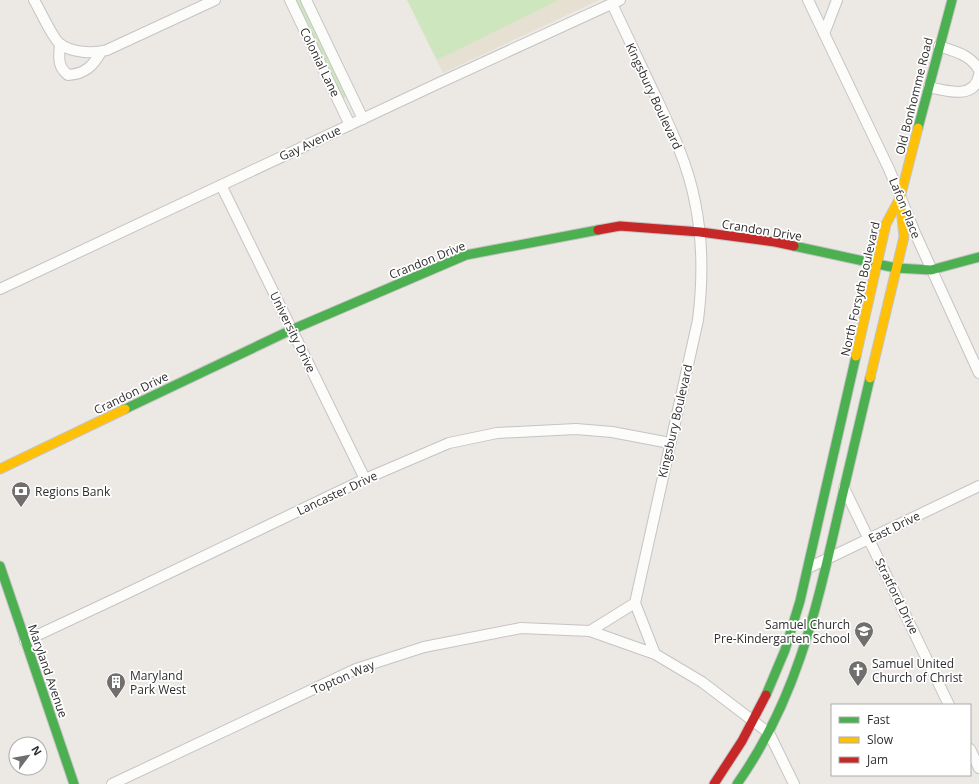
<svg xmlns="http://www.w3.org/2000/svg" width="979" height="784" viewBox="0 0 979 784" font-family="'Open Sans',sans-serif">
<style>
.education{fill:#e6e0d3}
.green{fill:#cee6be}
.lines{fill:none;stroke-linecap:round;stroke-linejoin:round}
.street-casing{stroke:#c5c4c5;stroke-width:12}
.fast-casing{stroke:#c5c4c5;stroke-width:11}
.slow-casing{stroke:#c5c4c5;stroke-width:11}
.jam-casing{stroke:#c5c4c5;stroke-width:11}
.street{stroke:#fcfcfb;stroke-width:10}
.fast{stroke:#4caf50;stroke-width:9}
.slow{stroke:#ffc107;stroke-width:9}
.jam{stroke:#c62828;stroke-width:9}
.labels{text-anchor:middle;dominant-baseline:central;stroke-width:3.5;stroke-linejoin:round;paint-order:stroke}
.street-label{font-size:12px;fill:#2e2e2e;stroke:#fff}
.poi-label{font-size:12px;fill:#2e2e2e;stroke:#fff;text-anchor:start}
</style>
<rect width="100%" height="100%" fill="#ece8e4"/>
<path class="education" d="M 407,0 L 599,0 L 443,73 Z"/>
<path class="green" d="M 295,0 L 301,0 L 344,91 L 346,95 L 344,99 L 341,97 Z
M 407,0 L 507,0 L 508,1 L 509,0 L 559,0 L 437,60 Z"/>
<g class="lines">
<g class="street-casing">
<path id="street" d="M 34,0 C 40,10 52,37 59,43 C 70,53 94,54 107,50 L 215,0
M 290,0 L 350,125
M 306,0 L 363,119
M 808,0 L 889,169 L 915,233 L 979,373
M 612,4 C 627,35 641,66 656,97 C 672,131 688,165 695,202 C 703,241 703,280 698,320 L 635,603 L 655,654 L 702,682 L 769,733 L 794,784
M 824,34 L 837,0
M 60,44 C 59,57 57,66 68,75 C 85,74 93,66 101,52
M 939,46 C 955,52 970,54 979,70
M 929,87 C 946,91 975,100 979,75
M 221,185 L 365,479
M 0,289 L 439,83 L 620,0
M 844,488 L 949,705
M 808,568 L 979,486
M 590,631 L 655,654
M 25,641 L 119,597 L 365,479 L 449,443 L 497,433 L 576,429 L 612,432 L 670,443
M 970,749 L 979,768
M 112,784 L 356,669 L 424,647 L 521,628 L 590,631 L 635,603"/>
</g>
<g class="fast-casing">
<path id="fast" d="M 918,128 L 952,0
M 794,246 L 896,268 L 931,270 L 979,257
M 125,409 L 291,330 L 466,255 L 598,230
M 0,566 L 74,784
M 766,695 L 785,650 L 800,601 L 856,356
M 737,784 C 797,699 816,610 839,510 C 849,466 860,422 870,378"/>
</g>
<g class="slow-casing">
<path id="slow" d="M 856,356 L 886,224 L 900,198 L 918,128
M 870,378 L 904,237 L 900,198
M 0,469 L 125,409"/>
</g>
<g class="jam-casing">
<path id="jam" d="M 598,230 L 620,226 L 700,232 L 775,242 L 794,246
M 714,784 L 742,741 L 766,695"/>
</g>
<use href="#street" class="street"/>
<use href="#fast" class="fast"/>
<use href="#slow" class="slow"/>
<use href="#jam" class="jam"/>
</g>
<defs>
<g id="bank-pin" transform="scale(1)"><path d="M0 17L-7.5 6A9.5 9.5 0 1 1 7.5 6Z" fill="#706f6e" stroke="#fff"/><path d="M-6-4H6V4H-6ZM0-2.3a2.3 2.3 0 1 0 0 4.6a2.3 2.3 0 1 0 0-4.6Z" fill="#fff"/></g>
<g id="school-pin" transform="scale(1)"><path d="M0 17L-7.5 6A9.5 9.5 0 1 1 7.5 6Z" fill="#706f6e" stroke="#fff"/><path d="M0-5L7-2L0 1L-7-2ZM-4 1L0 2.5L4 1V4Q0 6-4 4Z" fill="#fff"/></g>
<g id="church-pin" transform="scale(1)"><path d="M0 17L-7.5 6A9.5 9.5 0 1 1 7.5 6Z" fill="#706f6e" stroke="#fff"/><path d="M-1.2-6h2.4v3.5h3.3v2.4h-3.3V6h-2.4V-.1h-3.3v-2.4h3.3Z" fill="#fff"/></g>
<g id="building-pin" transform="scale(1)"><path d="M0 17L-7.5 6A9.5 9.5 0 1 1 7.5 6Z" fill="#706f6e" stroke="#fff"/><path d="M-4-6H4V6H1V3H-1V6H-4ZM-2.5-4.3h1.7v1.8h-1.7ZM.8-4.3h1.7v1.8H.8ZM-2.5-1h1.7V.8h-1.7ZM.8-1h1.7V.8H.8Z" fill="#fff"/></g>
</defs>
<g fill-rule="evenodd">
<use href="#bank-pin" x="21" y="491"/>
<use href="#school-pin" x="864" y="631"/>
<use href="#church-pin" x="858" y="670"/>
<use href="#building-pin" x="116" y="682"/>
</g>
<g class="labels">
<g class="street-label">
<text transform="translate(320 62) rotate(64)">Colonial Lane</text>
<text transform="translate(654 96) rotate(65)">Kingsbury Boulevard</text>
<text transform="translate(914 96) rotate(-76)">Old Bonhomme Road</text>
<text transform="translate(310 143) rotate(-25)">Gay Avenue</text>
<text transform="translate(905 208) rotate(68)">Lafon Place</text>
<text transform="translate(762 230) rotate(9)">Crandon Drive</text>
<text transform="translate(427 260) rotate(-22)">Crandon Drive</text>
<text transform="translate(860 289) rotate(-77)">North Forsyth Boulevard</text>
<text transform="translate(293 332) rotate(64)">University Drive</text>
<text transform="translate(131 393) rotate(-26)">Crandon Drive</text>
<text transform="translate(675 421) rotate(-77)">Kingsbury Boulevard</text>
<text transform="translate(337 493) rotate(-25)">Lancaster Drive</text>
<text transform="translate(894 527) rotate(-26)">East Drive</text>
<text transform="translate(897 596) rotate(64)">Stratford Drive</text>
<text transform="translate(48 671) rotate(71)">Maryland Avenue</text>
<text transform="translate(343 677) rotate(-23)">Topton Way</text>
</g>
<g class="poi-label">
<text x="35" y="491">Regions Bank</text>
<text x="850" y="624" text-anchor="end">Samuel Church<tspan x="850" dy="14">Pre-Kindergarten School</tspan></text>
<text x="872" y="663">Samuel United<tspan x="872" dy="14">Church of Christ</tspan></text>
<text x="130" y="675">Maryland<tspan x="130" dy="14">Park West</tspan></text>
</g>
</g>
<rect x="831" y="704" width="140" height="72" fill="#ffffff" stroke="#ababab"/>
<rect x="839" y="717" width="20" height="6" fill="#4caf50" stroke="#ababab"/>
<text x="867" y="724" font-size="12" fill="#2e2e2e">Fast</text>
<rect x="839" y="737" width="20" height="6" fill="#ffc107" stroke="#ababab"/>
<text x="867" y="744" font-size="12" fill="#2e2e2e">Slow</text>
<rect x="839" y="757" width="20" height="6" fill="#c62828" stroke="#ababab"/>
<text x="867" y="764" font-size="12" fill="#2e2e2e">Jam</text>
<g transform="translate(28 756) rotate(58)"><circle r="19" fill="#ffffff" stroke="#ababab"/>
<path d="M0-3L7 15L0 10L-7 15Z" fill="#706f6e"/>
<text y="-6" font-size="11" font-weight="bold" text-anchor="middle" fill="#2e2e2e">N</text>
</g>
</svg>
